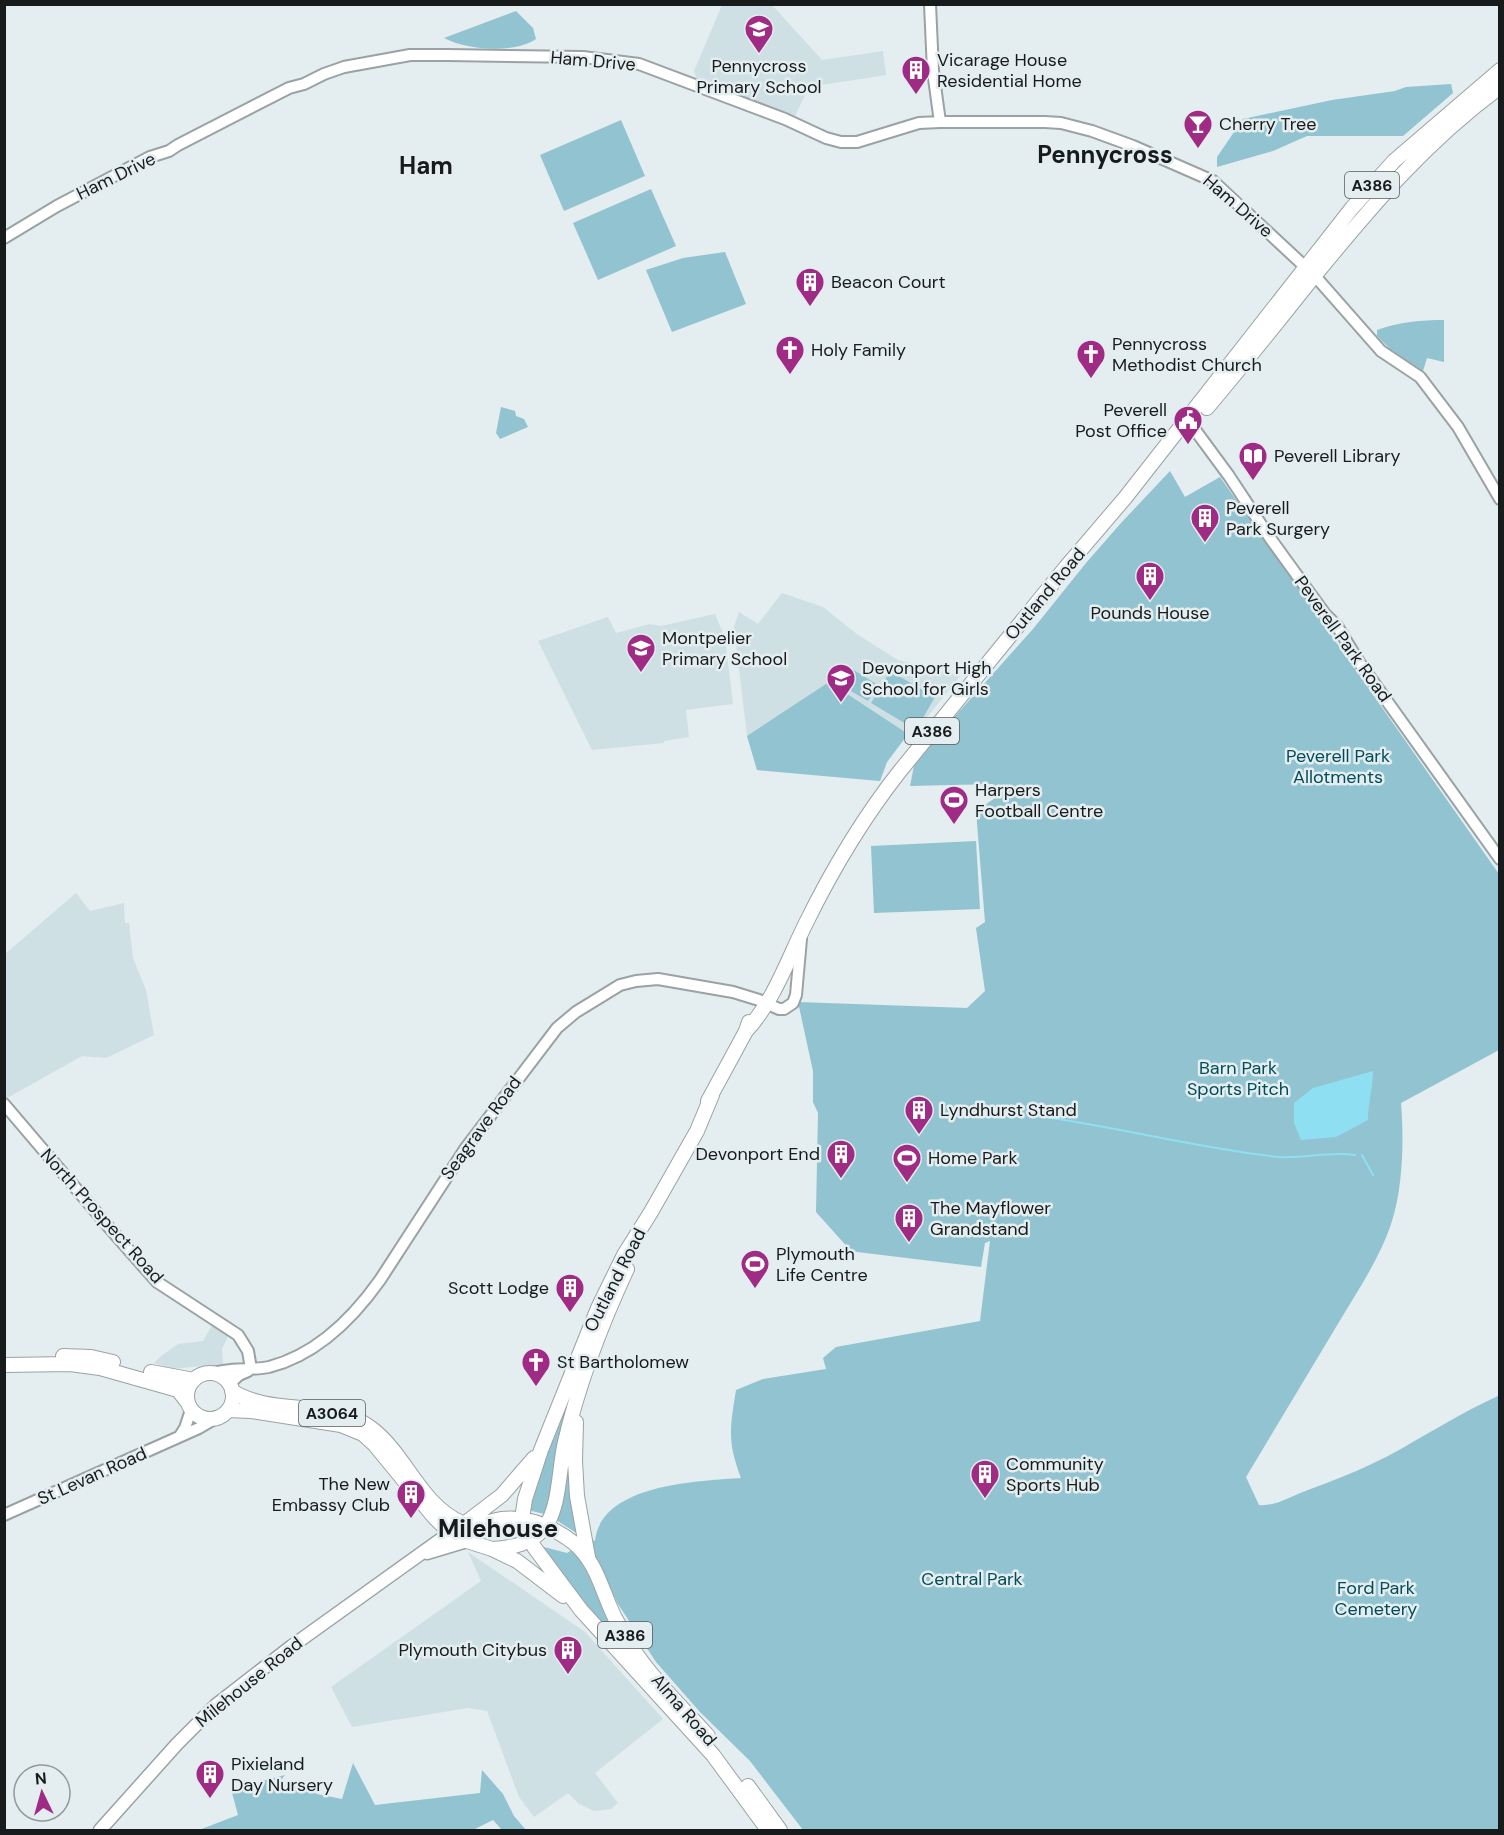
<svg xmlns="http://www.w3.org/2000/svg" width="1504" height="1835" viewBox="0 0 1504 1835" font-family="'DM Sans',sans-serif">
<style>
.built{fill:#cee0e4}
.green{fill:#91c3d0}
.water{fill:#8fdff3}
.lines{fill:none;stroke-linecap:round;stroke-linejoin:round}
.stream{stroke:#8fdff3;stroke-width:2}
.tertiary-casing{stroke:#9aa2a4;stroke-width:14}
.secondary-casing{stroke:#9aa2a4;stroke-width:15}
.primary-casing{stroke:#9aa2a4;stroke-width:16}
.tertiary{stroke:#fff;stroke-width:10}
.secondary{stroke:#fff;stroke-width:12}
.primary{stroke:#fff;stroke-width:14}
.labels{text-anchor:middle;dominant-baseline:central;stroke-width:5;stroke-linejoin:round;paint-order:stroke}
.shield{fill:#e4edef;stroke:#555a5b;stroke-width:1.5}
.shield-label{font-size:16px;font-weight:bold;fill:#181b1c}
.poi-label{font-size:18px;fill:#181b1c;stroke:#e4edef;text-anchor:start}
.street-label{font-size:18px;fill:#181b1c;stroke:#e4edef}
.park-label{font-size:18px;fill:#004c5a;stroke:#e4edef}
.district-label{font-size:24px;font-weight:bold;fill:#181b1c;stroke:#e4edef}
</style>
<rect width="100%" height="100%" fill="#e4edef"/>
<path class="built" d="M 769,5 L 773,6 L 822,60 L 883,51 L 886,75 L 809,87 L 795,116 L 696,77 L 694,71 L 722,5 Z
M 782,593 L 823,607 L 858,635 L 898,660 L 960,676 L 916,731 L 908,734 L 887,762 L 880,781 L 757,770 L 747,736 L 734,627 L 739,612 L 758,624 Z
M 715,614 L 725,638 L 733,704 L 686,710 L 689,737 L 664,741 L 664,743 L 592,750 L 538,641 L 608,617 L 616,633 L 650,624 L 661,626 Z
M 76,893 L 90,911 L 124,903 L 125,923 L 129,923 L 133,958 L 146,990 L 154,1035 L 106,1058 L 82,1056 L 7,1098 L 4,1094 L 5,954 Z
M 213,1324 L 228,1336 L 222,1349 L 223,1364 L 171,1369 L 154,1363 L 161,1356 L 178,1344 L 203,1341 Z
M 468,1552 L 585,1632 L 663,1719 L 595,1773 L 618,1803 L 611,1809 L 594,1811 L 579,1804 L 568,1793 L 534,1817 L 519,1797 L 487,1711 L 468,1708 L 352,1727 L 331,1687 L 481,1581 Z"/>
<path class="green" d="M 516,11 L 533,28 L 536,39 C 514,54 466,50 444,38 Z
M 1451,84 L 1453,93 L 1403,136 L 1307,136 L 1273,151 L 1217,167 L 1217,157 L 1243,119 L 1332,100 L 1395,91 L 1406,87 Z
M 621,120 L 645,176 L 564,211 L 540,155 Z
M 651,189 L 676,246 L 598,280 L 573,223 Z
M 725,252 L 746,304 L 672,332 L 646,270 L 683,258 Z
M 1444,320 L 1444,362 L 1427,358 L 1423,371 L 1390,349 L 1377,336 L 1377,330 C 1399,322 1422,320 1444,320 Z
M 501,407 L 515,411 L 516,416 L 524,419 L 528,427 L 500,439 L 496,433 Z
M 1170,471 L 1185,497 L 1220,477 L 1499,874 L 1499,1050 L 1401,1103 C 1404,1139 1403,1187 1392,1221 C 1380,1259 1356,1293 1336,1327 C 1306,1377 1276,1427 1246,1477 L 1259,1505 C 1273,1507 1290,1497 1303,1492 C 1332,1481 1361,1470 1388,1456 C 1425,1436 1460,1413 1498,1396 L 1499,1397 L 1499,1830 L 803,1830 L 750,1761 L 700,1712 L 656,1662 L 618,1604 L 595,1560 L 590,1539 L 595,1541 C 601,1484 698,1481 741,1478 C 727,1441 730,1428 736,1390 L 763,1379 L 826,1369 L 823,1358 L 836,1347 L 980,1321 L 990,1241 L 985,1243 L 981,1267 L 857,1252 L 850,1250 L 816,1212 L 818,1113 L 813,1102 L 813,1071 L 798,1002 L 967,1008 L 985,991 L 976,928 L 985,922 L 976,811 L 998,796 L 993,784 L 910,786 L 915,761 L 1033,629 L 1086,563 L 1121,523 Z
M 849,667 L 878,685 L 868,701 L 839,684 Z
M 890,671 L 935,697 L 916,730 L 871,703 Z
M 829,682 L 908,734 L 887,762 L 880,781 L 757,770 L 747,736 Z
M 976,841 L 980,909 L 874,913 L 871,846 Z
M 573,1390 L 551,1495 L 544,1514 L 528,1510 L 549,1444 L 554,1439 Z
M 569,1459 L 578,1534 L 556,1520 Z
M 540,1546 L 567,1553 L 572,1550 C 588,1568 594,1588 603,1609 C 611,1626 620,1640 630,1655 L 562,1576 Z
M 353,1763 L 375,1805 L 480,1793 L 482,1770 L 503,1794 L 514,1816 L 526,1830 L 502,1830 L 493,1820 L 473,1830 L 199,1830 L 238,1815 L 231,1789 L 285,1775 L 276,1787 L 301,1786 L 317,1794 L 342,1799 Z"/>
<path class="water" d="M 1373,1071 C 1373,1088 1368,1103 1368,1120 L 1336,1137 L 1301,1140 L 1294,1123 L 1294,1103 L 1313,1088 Z"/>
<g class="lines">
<path class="stream" d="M 1038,1116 C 1118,1127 1197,1148 1278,1157 C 1304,1159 1329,1151 1355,1155
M 1362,1155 L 1373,1175"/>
<g class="tertiary-casing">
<path id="tertiary" d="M 930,4 L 933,71 L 940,122
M 4,238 L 57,206 L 150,157 L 169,151 L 178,145 L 289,88 L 304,84 L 324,74 L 344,67 L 410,55 L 447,55 L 583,57 L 639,64 L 785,119 L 826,138 L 841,142 L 857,142 L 919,123 L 940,122 L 1045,122 L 1061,123 L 1092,131 L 1133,146 L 1213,181 L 1315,276 L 1381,351 L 1420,377 L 1458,427 L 1500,499
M 1187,419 L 1229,476 L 1270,538 L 1325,614 L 1337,626 L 1359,662 L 1500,859
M 4,1104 L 113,1232 L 157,1282 L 238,1335 L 248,1351 L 251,1369
M 209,1374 C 229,1367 249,1371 269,1367 C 316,1355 353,1318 380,1280 L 465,1149 L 557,1028 L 576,1012 L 620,985 L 636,981 L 658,979 L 733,992 L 759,1000 L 779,1009 L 784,1009 L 793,1003 L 796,995 L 801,939
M 229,1384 L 239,1375 L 248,1371
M 180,1436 L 185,1428 L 191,1410
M 4,1515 L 199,1428 L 216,1418"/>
</g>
<g class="secondary-casing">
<path id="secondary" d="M 427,1553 L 467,1541
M 100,1830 L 177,1744 L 216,1705 L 292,1646 L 458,1527"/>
</g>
<g class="primary-casing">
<path id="primary" d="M 1207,408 C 1242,366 1277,323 1311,280 C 1370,208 1424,143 1500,87
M 746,1031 C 774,1001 788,959 806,923 C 832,870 863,818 900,771 L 1066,567 L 1125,498 L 1352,208 L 1394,161 L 1500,70
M 712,1095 L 697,1131 L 651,1212 L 624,1255 L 598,1308 L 541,1450 L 525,1499 L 522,1519 L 524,1530 L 534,1547 L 581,1610 L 713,1755 L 768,1830
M 708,1101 L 746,1031 L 749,1022
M 63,1356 L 91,1357 L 113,1362
M 4,1365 L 70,1364 L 100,1368 L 178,1390 L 188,1403
M 151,1372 L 194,1380
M187 1396a23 23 0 1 1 46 0a23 23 0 1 1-46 0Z
M 232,1391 C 273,1417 331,1398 371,1428 C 406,1454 420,1505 462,1523 C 474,1528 489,1521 502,1519 C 528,1516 553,1527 574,1543 C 597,1562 602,1592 615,1618 C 620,1627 626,1637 631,1646 C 652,1679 682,1707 708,1736
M 228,1410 L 251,1411 L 341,1425 L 363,1434 L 374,1444 L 434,1517 L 449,1532 L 467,1541 L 492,1549 L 517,1561 L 563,1596
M 576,1422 L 575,1461 L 577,1496 L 588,1557
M 464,1524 L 502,1495 L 534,1458
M 492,1549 C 512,1548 532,1544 545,1527 C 560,1507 559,1466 565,1442 C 579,1382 601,1325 627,1269
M 748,1786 L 780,1830"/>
</g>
<use href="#tertiary" class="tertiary"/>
<use href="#secondary" class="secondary"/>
<use href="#primary" class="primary"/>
</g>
<defs>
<g id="school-pin" transform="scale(1.5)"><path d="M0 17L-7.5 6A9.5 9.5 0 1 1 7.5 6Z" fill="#a02b85" stroke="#e4edef"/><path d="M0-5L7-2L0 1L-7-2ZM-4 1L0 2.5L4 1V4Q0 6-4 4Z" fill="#fff"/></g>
<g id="building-pin" transform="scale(1.5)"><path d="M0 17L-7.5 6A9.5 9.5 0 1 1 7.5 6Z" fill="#a02b85" stroke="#e4edef"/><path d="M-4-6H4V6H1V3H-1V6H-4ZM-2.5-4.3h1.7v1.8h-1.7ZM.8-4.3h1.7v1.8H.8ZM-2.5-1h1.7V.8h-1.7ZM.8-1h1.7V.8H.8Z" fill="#fff"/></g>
<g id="bar-pin" transform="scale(1.5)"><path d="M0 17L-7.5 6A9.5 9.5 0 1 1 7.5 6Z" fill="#a02b85" stroke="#e4edef"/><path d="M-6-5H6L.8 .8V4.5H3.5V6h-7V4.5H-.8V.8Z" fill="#fff"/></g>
<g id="church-pin" transform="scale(1.5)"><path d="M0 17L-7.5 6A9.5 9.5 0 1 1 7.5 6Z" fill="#a02b85" stroke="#e4edef"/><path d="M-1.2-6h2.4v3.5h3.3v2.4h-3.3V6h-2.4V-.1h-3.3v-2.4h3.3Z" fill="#fff"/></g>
<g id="civic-pin" transform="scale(1.5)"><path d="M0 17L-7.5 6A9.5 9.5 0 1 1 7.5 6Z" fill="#a02b85" stroke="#e4edef"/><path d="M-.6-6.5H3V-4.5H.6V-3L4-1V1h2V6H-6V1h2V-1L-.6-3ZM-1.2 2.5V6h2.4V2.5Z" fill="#fff"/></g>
<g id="library-pin" transform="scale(1.5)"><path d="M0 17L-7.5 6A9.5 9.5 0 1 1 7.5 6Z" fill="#a02b85" stroke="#e4edef"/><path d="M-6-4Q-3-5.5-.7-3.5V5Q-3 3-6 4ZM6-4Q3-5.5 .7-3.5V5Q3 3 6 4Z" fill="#fff"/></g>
<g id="stadium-pin" transform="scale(1.5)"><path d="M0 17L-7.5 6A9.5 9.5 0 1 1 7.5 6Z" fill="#a02b85" stroke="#e4edef"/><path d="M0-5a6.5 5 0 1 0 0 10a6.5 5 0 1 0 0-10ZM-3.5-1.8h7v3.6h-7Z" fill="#fff"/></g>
</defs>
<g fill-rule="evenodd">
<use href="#school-pin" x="759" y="29"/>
<use href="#building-pin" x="916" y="70"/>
<use href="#bar-pin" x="1198" y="124"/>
<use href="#building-pin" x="810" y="282"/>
<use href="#church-pin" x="790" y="350"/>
<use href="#church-pin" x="1091" y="354"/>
<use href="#civic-pin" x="1188" y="420"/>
<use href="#library-pin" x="1253" y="456"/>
<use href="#building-pin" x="1205" y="518"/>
<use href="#building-pin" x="1150" y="576"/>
<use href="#school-pin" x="641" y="648"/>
<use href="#school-pin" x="841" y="678"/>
<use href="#stadium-pin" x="954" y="800"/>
<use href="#building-pin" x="919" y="1110"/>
<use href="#building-pin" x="841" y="1154"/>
<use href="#stadium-pin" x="907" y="1158"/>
<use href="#building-pin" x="909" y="1218"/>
<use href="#stadium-pin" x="755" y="1264"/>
<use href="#building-pin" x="570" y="1288"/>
<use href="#church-pin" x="536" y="1362"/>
<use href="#building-pin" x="985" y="1474"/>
<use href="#building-pin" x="411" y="1494"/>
<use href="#building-pin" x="568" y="1650"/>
<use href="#building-pin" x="210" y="1774"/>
</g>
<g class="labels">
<g class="shield">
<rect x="1345" y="172" width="54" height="26" rx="4.5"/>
<rect x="905" y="718" width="54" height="26" rx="4.5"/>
<rect x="299" y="1400" width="66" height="26" rx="4.5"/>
<rect x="598" y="1622" width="54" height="26" rx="4.5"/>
</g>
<g class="shield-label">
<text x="1372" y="185">A386</text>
<text x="932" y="731">A386</text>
<text x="332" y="1413">A3064</text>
<text x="625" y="1635">A386</text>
</g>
<g class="poi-label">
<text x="937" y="60">Vicarage House<tspan x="937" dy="21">Residential Home</tspan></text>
<text x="759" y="66" text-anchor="middle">Pennycross<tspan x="759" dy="21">Primary School</tspan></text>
<text x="1219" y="124">Cherry Tree</text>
<text x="831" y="282">Beacon Court</text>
<text x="1112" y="344">Pennycross<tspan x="1112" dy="21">Methodist Church</tspan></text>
<text x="811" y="350">Holy Family</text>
<text x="1167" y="410" text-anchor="end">Peverell<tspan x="1167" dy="21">Post Office</tspan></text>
<text x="1274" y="456">Peverell Library</text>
<text x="1226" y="508">Peverell<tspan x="1226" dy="21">Park Surgery</tspan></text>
<text x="1150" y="613" text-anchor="middle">Pounds House</text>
<text x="662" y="638">Montpelier<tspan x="662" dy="21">Primary School</tspan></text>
<text x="862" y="668">Devonport High<tspan x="862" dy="21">School for Girls</tspan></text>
<text x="975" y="790">Harpers<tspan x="975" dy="21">Football Centre</tspan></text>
<text x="940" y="1110">Lyndhurst Stand</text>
<text x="820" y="1154" text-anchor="end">Devonport End</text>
<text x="928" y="1158">Home Park</text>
<text x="930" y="1208">The Mayflower<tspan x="930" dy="21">Grandstand</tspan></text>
<text x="776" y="1254">Plymouth<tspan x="776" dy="21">Life Centre</tspan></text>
<text x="549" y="1288" text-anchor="end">Scott Lodge</text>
<text x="557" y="1362">St Bartholomew</text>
<text x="1006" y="1464">Community<tspan x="1006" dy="21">Sports Hub</tspan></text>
<text x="390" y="1484" text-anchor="end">The New<tspan x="390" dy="21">Embassy Club</tspan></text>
<text x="547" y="1650" text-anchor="end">Plymouth Citybus</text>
<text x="231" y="1764">Pixieland<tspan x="231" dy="21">Day Nursery</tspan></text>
</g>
<g class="street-label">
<text transform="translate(593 61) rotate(5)">Ham Drive</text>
<text transform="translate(116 176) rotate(-26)">Ham Drive</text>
<text transform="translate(1238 206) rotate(41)">Ham Drive</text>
<text transform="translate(1045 594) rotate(-50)">Outland Road</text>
<text transform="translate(1343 639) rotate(54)">Peverell Park Road</text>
<text transform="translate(481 1128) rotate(-54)">Seagrave Road</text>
<text transform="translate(102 1216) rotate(48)">North Prospect Road</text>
<text transform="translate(615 1280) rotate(-63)">Outland Road</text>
<text transform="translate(92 1476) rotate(-24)">St Levan Road</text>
<text transform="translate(249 1682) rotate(-39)">Milehouse Road</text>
<text transform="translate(684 1710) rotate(49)">Alma Road</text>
</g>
<g class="park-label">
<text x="1338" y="756">Peverell Park<tspan x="1338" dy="21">Allotments</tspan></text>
<text x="1238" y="1068">Barn Park<tspan x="1238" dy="21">Sports Pitch</tspan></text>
<text x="972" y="1579">Central Park</text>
<text x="1376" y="1588">Ford Park<tspan x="1376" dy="21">Cemetery</tspan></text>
</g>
<g class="district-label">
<text x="1105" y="154">Pennycross</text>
<text x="426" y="165">Ham</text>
<text x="498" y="1528">Milehouse</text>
</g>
</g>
<rect width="1504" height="1835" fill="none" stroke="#181b1c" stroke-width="12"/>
<g transform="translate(42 1793) rotate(355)"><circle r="28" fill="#e4edef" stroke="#92999b" stroke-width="1.5"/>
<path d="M0-4.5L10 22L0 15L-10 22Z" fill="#a02b85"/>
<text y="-9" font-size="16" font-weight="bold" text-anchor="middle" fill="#181b1c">N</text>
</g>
</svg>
